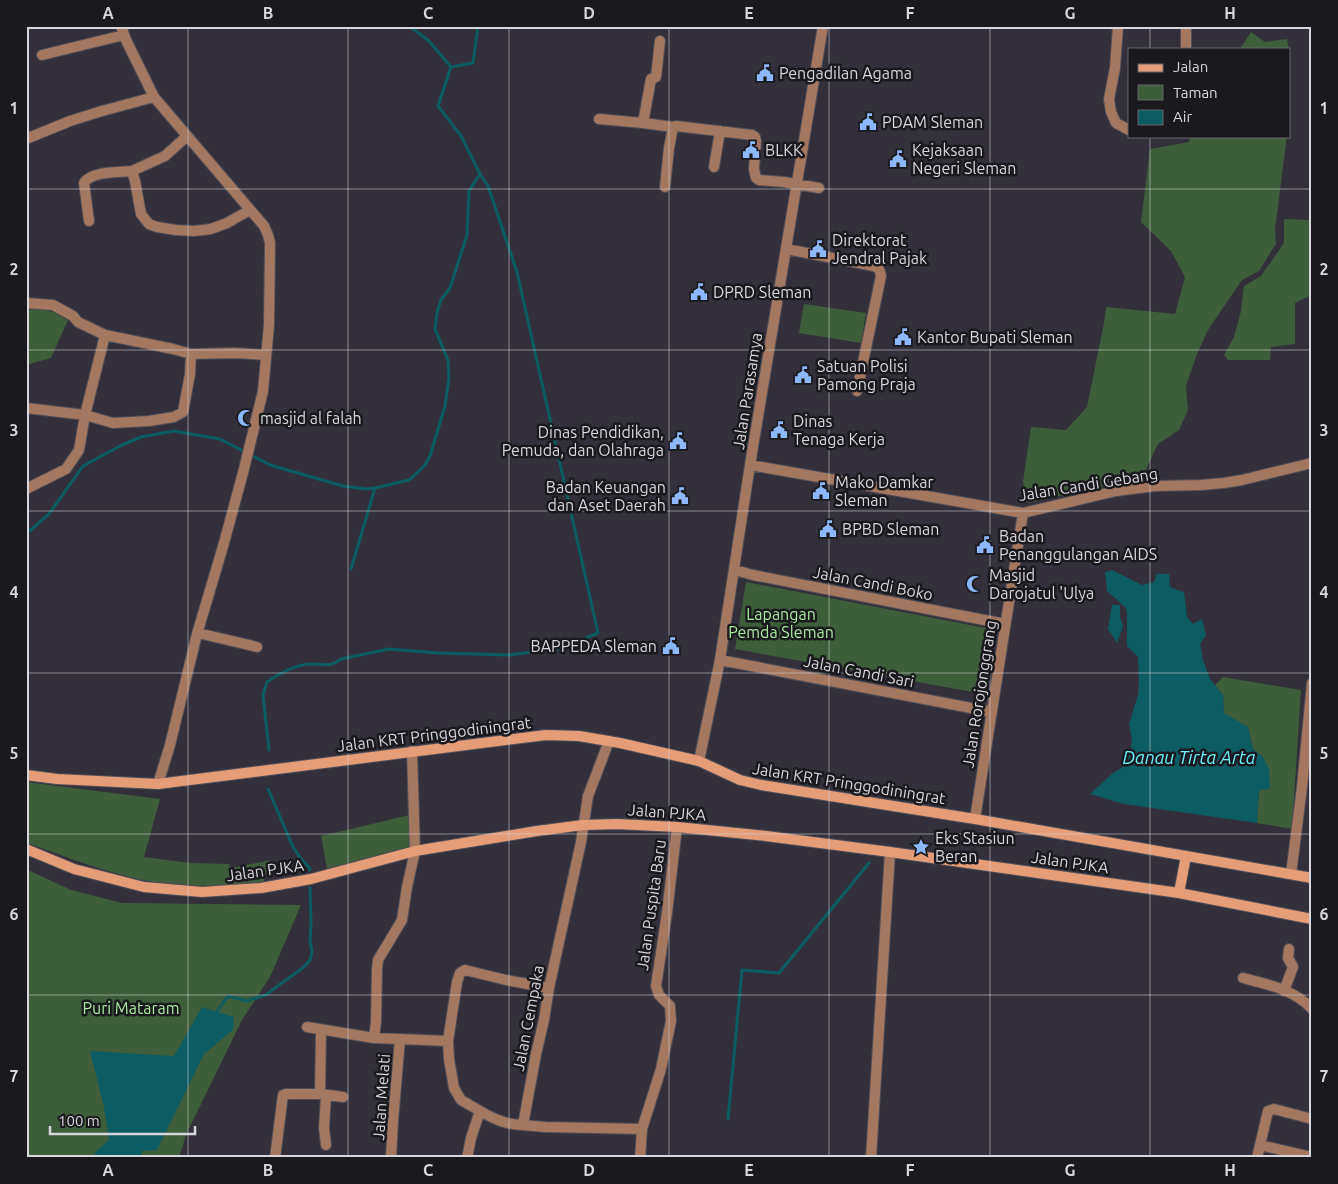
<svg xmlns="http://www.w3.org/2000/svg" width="1338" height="1184" viewBox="0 0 1338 1184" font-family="Ubuntu,sans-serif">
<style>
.green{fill:#3e5d3a}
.water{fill:#0d5c61}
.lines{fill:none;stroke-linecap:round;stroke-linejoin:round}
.stream{stroke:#0d5c61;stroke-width:3}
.minor-casing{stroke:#514e58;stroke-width:12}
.secondary-casing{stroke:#514e58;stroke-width:12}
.minor{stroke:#a47760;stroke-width:10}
.secondary{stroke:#e59d78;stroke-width:10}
.grid{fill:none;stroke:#d8d6dd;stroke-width:1;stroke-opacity:0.55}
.labels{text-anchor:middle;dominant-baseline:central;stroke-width:5;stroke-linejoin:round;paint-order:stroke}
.poi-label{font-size:16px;fill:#d8d6dd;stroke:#1a191e;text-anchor:start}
.street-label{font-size:16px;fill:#d8d6dd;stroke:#1a191e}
.park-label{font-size:16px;fill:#a9e89f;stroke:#1a191e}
.water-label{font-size:18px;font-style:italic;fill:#6af0fa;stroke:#1a191e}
.neatline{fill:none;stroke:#d8d6dd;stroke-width:2}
.grid-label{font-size:16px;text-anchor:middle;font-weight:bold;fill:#d8d6dd}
</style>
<rect width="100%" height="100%" fill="#33303b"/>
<path class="green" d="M 1251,32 L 1265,42 L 1287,39 L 1289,49 L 1240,49 Z
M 1191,136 L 1287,136 L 1275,229 L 1276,244 L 1259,271 L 1242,280 L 1208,330 L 1197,354 L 1186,386 L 1188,410 L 1179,430 L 1158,444 L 1142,478 L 1028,503 L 1023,482 L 1031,427 L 1066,430 L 1087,407 L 1104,323 L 1106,307 L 1175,314 L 1185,277 L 1171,251 L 1141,222 L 1150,149 L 1189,142 Z
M 1284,219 L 1312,220 L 1312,295 L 1295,303 L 1295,344 L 1271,347 L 1270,360 L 1228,360 L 1224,355 L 1234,337 L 1241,311 L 1244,286 L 1261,276 L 1284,243 Z
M 804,304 L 866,313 L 861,343 L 799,333 Z
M 35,308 L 53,312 L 68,320 L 51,358 L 26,365 L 26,311 Z
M 746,582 L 996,630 L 984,694 L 735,649 Z
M 1223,677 L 1301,690 L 1292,829 L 1257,823 L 1259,789 L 1270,789 L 1263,757 L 1253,749 L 1248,727 L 1224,714 L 1223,695 L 1215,685 Z
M 26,782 L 160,799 L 144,857 L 190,863 L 229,864 L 231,868 L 271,860 L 263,883 C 228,885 194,888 159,883 C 114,876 70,858 27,843 Z
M 414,814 L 415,851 L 328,874 L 321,836 Z
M 26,869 L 71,890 L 122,903 L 301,905 L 270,977 L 242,1020 L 186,1135 L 179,1158 L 26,1158 Z"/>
<path class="water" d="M 1112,570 L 1142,585 L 1154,582 L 1157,574 L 1169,574 L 1170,587 L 1177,590 L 1184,592 L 1187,617 L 1193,624 L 1202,619 L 1206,635 L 1200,644 L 1203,660 L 1210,679 L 1223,695 L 1224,713 L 1248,727 L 1253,749 L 1263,757 L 1269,769 L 1270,789 L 1259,790 L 1257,823 L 1124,804 L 1090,794 L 1113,773 L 1123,767 L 1130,754 L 1132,741 L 1129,724 L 1138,695 L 1139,685 L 1138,657 L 1127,646 L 1127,612 L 1125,607 L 1107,591 L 1105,572 Z
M 1112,605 L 1120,605 L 1120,617 L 1123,626 L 1117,643 L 1108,629 Z
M 202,1007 L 234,1017 L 233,1030 L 204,1054 L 157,1150 L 142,1151 L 142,1158 L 96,1158 L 95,1152 L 109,1140 L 104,1107 L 90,1051 L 174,1056 Z"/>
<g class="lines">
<path class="stream" d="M 451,67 L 473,63 L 478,26
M 26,534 L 49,514 L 83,466 L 120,446 L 141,437 L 174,431 L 220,439 L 270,465 L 343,486 L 366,489 L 375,488 L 409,480 L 417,473 L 425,465 L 430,456 L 445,406 L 449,378 L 448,360 L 435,329 L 437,313 L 441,300 L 450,288 L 467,235 L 469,191 L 480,174
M 351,569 L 375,488
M 269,750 L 263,695 L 267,682 C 278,674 297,664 311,664 C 325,663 327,669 341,659 L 389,649 L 438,653 L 509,655 L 561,648 L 598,633 L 517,272 L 488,186 L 480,174 L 461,136 L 438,106 L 451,67 L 428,40 L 409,26
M 268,789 L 293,847 L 301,859 L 309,867 L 310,870
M 216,1013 L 228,996 L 246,1001 L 266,995 L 279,985 L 304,967 L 310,960 L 312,952 L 310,941 L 311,923 L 310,888
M 728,1119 L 742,970 L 779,973 L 869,863"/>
<g class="minor-casing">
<path id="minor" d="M 121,26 L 126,40 L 154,97 L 264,226 L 268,235 L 270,243 L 269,325 L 263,391 L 244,469 L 224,543 L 197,634 L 170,745 L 158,784
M 1118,26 L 1115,68 L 1109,99 L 1111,112 L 1116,123 L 1129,130
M 1186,49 L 1186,26
M 42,55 L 124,35
M 599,119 L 643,123 L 673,127
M 643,123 L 651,79 L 656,77 L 660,41
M 187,136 L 165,156 L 132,171 L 135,181 L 141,214 L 149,224 L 157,227 L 176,230 L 194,231 L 211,229 L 227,223 L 250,210
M 26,139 L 70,121 L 102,111 L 154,97
M 714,167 L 720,131
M 665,187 L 669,148 L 673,127 L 676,126 L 752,135 L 755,137 L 756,141 L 754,169 L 756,178 L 759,180 L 784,182 L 819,188
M 89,221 L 84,183 C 91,171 120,172 132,171
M 786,249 L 874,266 C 879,268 880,270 881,276 L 857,391
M 26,303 L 53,305 L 73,316 L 78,322 L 105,335 L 173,349 L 191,354 L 235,353 L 266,355
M 26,408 L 85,415 L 113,423 L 149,421 L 174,417 L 183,412 L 190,374 L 191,354
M 750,465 L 1023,513 L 1116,491 L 1155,486 L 1201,485 L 1224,483 L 1242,480 L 1312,463
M 26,489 L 66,469 L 79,450 L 85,415 L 105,335
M 735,570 L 753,575 L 1005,624
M 198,633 L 257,647
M 720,660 L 992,712
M 412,751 L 415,851 L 407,887 L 402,920 L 378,960 L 377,969 L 376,1022 L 374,1038 L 448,1041
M 699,761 L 720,660 L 750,465 L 823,26
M 975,819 L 1023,513
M 1291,874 L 1302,787 L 1312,683
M 1243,978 C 1267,984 1295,990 1312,1009
M 1284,991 L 1293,967 L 1288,958 L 1289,949
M 307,1027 L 374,1038
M 321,1094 L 343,1097
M 326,1095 L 324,1128 L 326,1145
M 480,1111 L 461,1100 L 454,1088 L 449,1059 L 448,1041 L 457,982 L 460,973 L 465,970 L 469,971 L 506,980 L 549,988
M 523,1125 L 545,1127 L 642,1129
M 1260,1145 L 1312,1157
M 275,1158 L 283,1095 L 286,1094 L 320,1094 L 321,1030
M 391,1158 L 393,1121 L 400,1039
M 467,1158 L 471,1138 L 480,1111 C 494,1119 507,1125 523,1125 L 536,1054 L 544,1020 L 549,988 L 581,842 L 588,796 L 609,741
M 640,1158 L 642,1129 L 661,1069 L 671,1021 L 670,1006 L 659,995 L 656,986 L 667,913 L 677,827
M 871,1158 L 890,852
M 1257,1158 L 1268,1111 L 1274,1109 L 1312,1119"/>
</g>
<g class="secondary-casing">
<path id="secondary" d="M 26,775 L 57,779 L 158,784 L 546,735 L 579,736 L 620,743 L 699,761 L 740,780 L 761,785 L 975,819 L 1312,878
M 26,849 L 74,869 L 144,887 L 202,892 L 261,888 L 311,879 L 415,851 L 537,831 L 583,825 L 617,824 L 677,827 L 766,836 L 890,852 L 1179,893 L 1312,919
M 1179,893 L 1186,856"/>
</g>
<use href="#minor" class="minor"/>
<use href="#secondary" class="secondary"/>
</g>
<path class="grid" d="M 188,26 L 188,1158M 348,26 L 348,1158M 509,26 L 509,1158M 669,26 L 669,1158M 829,26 L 829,1158M 990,26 L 990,1158M 1150,26 L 1150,49M 1150,136 L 1150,1158M 26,189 L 1312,189M 26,350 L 1312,350M 26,511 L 1312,511M 26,673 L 1312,673M 26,834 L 1312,834M 26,995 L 1312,995"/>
<defs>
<g id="civic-bare" transform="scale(1.35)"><path d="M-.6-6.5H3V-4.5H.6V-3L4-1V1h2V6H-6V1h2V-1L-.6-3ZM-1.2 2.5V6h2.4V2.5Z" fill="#8db9fc" stroke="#1a191e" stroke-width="2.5" paint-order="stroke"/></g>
<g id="mosque-bare" transform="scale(1.35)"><path d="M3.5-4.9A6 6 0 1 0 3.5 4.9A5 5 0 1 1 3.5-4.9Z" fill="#8db9fc" stroke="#1a191e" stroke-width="2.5" paint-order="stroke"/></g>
<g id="sight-bare" transform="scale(1.35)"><path d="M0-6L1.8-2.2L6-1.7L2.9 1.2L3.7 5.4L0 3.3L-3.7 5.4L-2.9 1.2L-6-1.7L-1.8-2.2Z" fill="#8db9fc" stroke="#1a191e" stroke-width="2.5" paint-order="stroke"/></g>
</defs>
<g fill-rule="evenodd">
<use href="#civic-bare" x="765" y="73"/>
<use href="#civic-bare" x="868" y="122"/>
<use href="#civic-bare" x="751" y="150"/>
<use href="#civic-bare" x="898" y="159"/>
<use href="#civic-bare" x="818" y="249"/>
<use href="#civic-bare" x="699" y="292"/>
<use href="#civic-bare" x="903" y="337"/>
<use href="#civic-bare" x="803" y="375"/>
<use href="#mosque-bare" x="246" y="418"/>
<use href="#civic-bare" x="779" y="430"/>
<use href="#civic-bare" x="678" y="441"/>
<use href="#civic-bare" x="821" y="491"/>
<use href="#civic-bare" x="680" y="496"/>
<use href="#civic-bare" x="828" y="529"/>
<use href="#civic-bare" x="985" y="545"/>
<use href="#mosque-bare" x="975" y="584"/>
<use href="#civic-bare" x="671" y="646"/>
<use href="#sight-bare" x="921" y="847"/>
</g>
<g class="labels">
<g class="poi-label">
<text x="779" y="73">Pengadilan Agama</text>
<text x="882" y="122">PDAM Sleman</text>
<text x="765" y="150">BLKK</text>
<text x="912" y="150">Kejaksaan<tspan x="912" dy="18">Negeri Sleman</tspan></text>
<text x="832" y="240">Direktorat<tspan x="832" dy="18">Jendral Pajak</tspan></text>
<text x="713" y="292">DPRD Sleman</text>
<text x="917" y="337">Kantor Bupati Sleman</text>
<text x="817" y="366">Satuan Polisi<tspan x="817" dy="18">Pamong Praja</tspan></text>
<text x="260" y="418">masjid al falah</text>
<text x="793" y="421">Dinas<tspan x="793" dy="18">Tenaga Kerja</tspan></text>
<text x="664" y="432" text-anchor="end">Dinas Pendidikan,<tspan x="664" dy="18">Pemuda, dan Olahraga</tspan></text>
<text x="835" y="482">Mako Damkar<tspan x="835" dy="18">Sleman</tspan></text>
<text x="666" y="487" text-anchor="end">Badan Keuangan<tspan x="666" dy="18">dan Aset Daerah</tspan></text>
<text x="842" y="529">BPBD Sleman</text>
<text x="999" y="536">Badan<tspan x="999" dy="18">Penanggulangan AIDS</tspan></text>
<text x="989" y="575">Masjid<tspan x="989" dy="18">Darojatul 'Ulya</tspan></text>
<text x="657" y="646" text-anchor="end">BAPPEDA Sleman</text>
<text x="935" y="838">Eks Stasiun<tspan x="935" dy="18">Beran</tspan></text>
</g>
<g class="street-label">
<text transform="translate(747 391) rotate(-81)">Jalan Parasamya</text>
<text transform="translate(1088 484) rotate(-9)">Jalan Candi Gebang</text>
<text transform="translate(873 583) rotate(11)">Jalan Candi Boko</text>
<text transform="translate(859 671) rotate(11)">Jalan Candi Sari</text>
<text transform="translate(979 694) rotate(-81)">Jalan Rorojonggrang</text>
<text transform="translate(434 734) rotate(-7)">Jalan KRT Pringgodiningrat</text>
<text transform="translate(849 783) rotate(9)">Jalan KRT Pringgodiningrat</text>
<text transform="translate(667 812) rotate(4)">Jalan PJKA</text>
<text transform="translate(1070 862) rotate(8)">Jalan PJKA</text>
<text transform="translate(265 870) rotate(-8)">Jalan PJKA</text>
<text transform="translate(651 905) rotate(-82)">Jalan Puspita Baru</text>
<text transform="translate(528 1018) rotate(-79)">Jalan Cempaka</text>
<text transform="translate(381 1097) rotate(-86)">Jalan Melati</text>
</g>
<g class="park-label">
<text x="781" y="614">Lapangan<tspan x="781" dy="18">Pemda Sleman</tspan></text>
<text x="131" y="1008">Puri Mataram</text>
</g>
<g class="water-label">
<text x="1189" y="757">Danau Tirta Arta</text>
</g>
</g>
<rect width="1338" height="1184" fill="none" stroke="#1a191e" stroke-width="55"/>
<rect x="1128" y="48" width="162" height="90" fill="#1a191e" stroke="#66656a"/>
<rect x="1138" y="64" width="25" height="8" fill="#e59d78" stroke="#66656a"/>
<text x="1173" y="72" font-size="15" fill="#d8d6dd">Jalan</text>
<rect x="1138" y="85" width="25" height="15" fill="#3e5d3a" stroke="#66656a"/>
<text x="1173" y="98" font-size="15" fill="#d8d6dd">Taman</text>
<rect x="1138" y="110" width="25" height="15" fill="#0d5c61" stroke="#66656a"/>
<text x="1173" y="122" font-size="15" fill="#d8d6dd">Air</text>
<path d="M50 1126v8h145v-8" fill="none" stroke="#d8d6dd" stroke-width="2.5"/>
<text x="58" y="1126" font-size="15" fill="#d8d6dd" stroke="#1a191e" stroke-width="4" paint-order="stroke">100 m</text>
<rect x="28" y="28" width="1282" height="1128" class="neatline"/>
<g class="grid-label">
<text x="108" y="19">A</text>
<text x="268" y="19">B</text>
<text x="428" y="19">C</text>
<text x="589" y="19">D</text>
<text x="749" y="19">E</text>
<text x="910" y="19">F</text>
<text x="1070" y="19">G</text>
<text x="1230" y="19">H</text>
<text x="14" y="114">1</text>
<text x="1324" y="114">1</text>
<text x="14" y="275">2</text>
<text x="1324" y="275">2</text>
<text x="14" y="436">3</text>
<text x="1324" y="436">3</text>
<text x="14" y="598">4</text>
<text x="1324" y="598">4</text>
<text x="14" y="759">5</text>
<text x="1324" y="759">5</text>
<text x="14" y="920">6</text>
<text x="1324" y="920">6</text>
<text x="14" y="1082">7</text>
<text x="1324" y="1082">7</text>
<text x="108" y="1176">A</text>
<text x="268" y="1176">B</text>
<text x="428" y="1176">C</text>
<text x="589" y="1176">D</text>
<text x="749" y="1176">E</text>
<text x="910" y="1176">F</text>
<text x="1070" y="1176">G</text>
<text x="1230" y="1176">H</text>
</g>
</svg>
